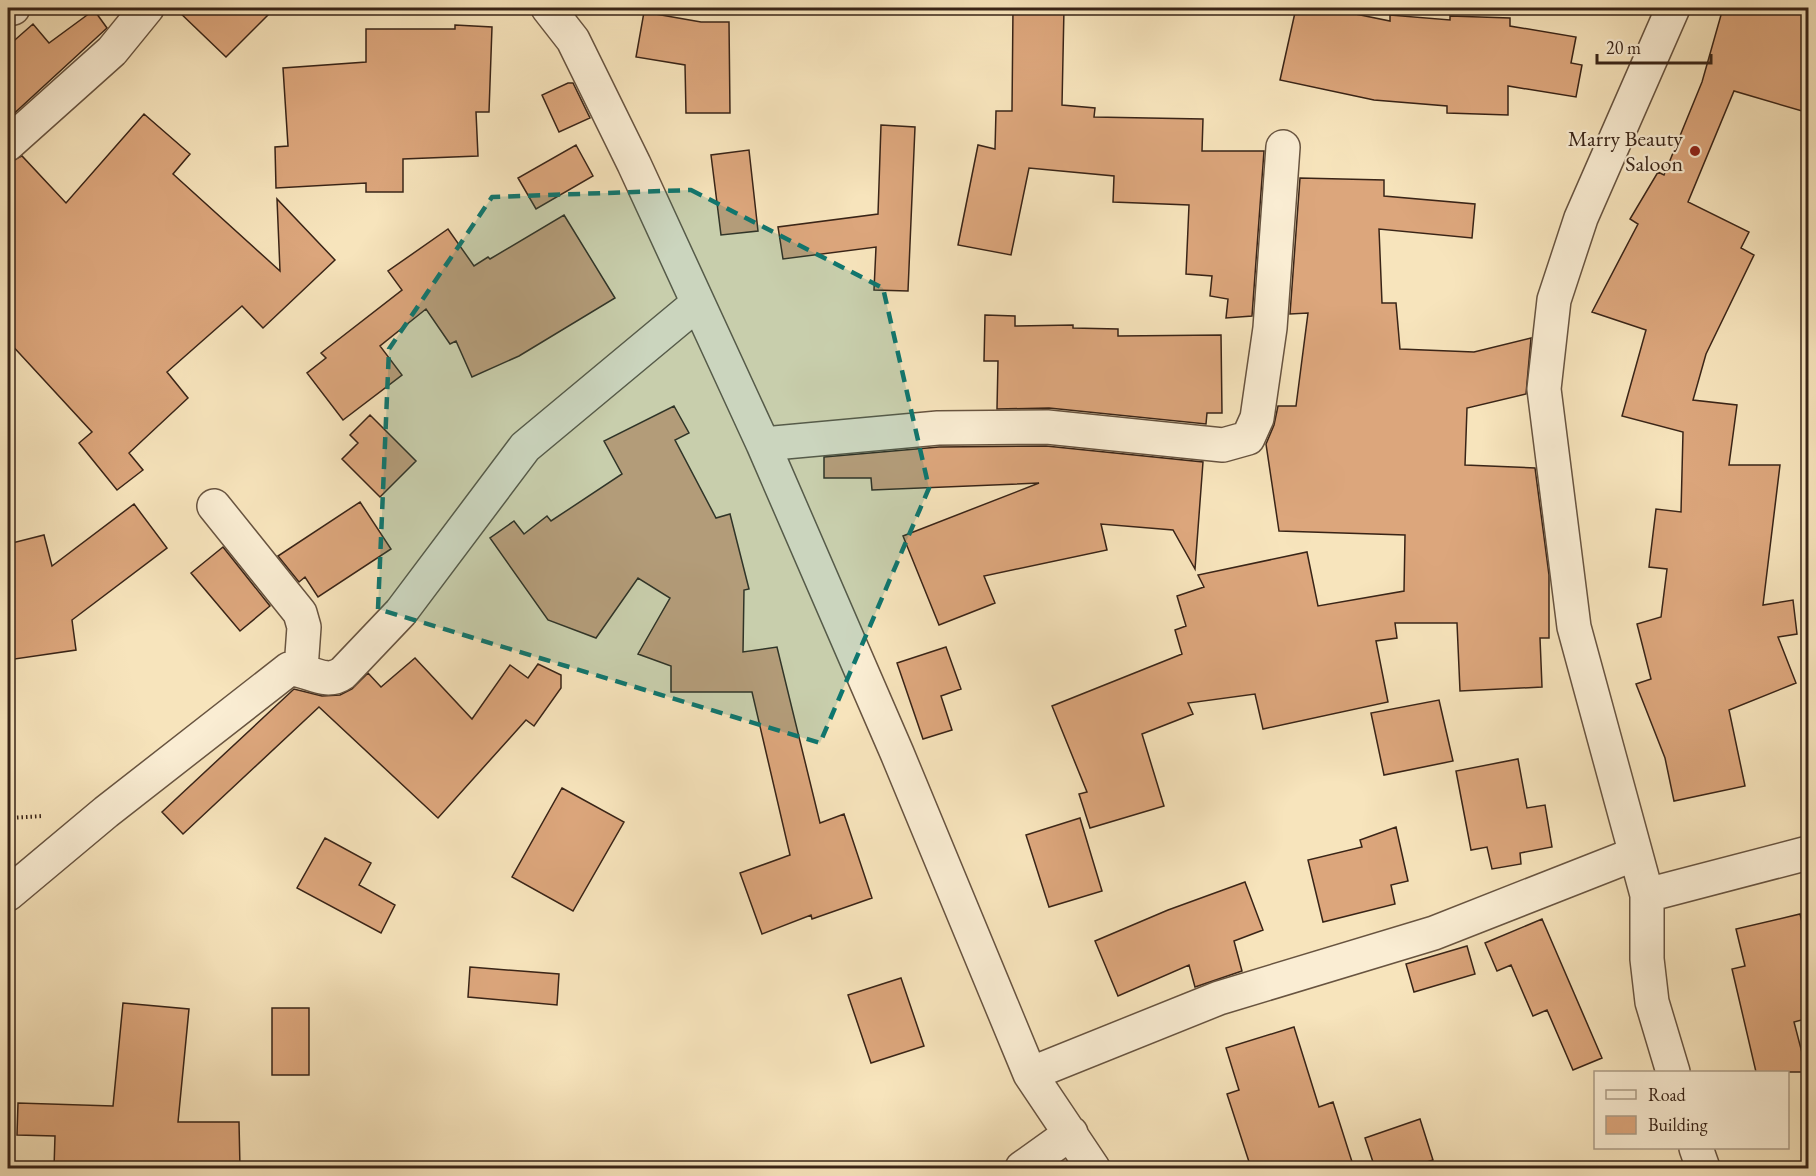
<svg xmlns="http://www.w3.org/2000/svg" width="1816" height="1176" viewBox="0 0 1816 1176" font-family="'EB Garamond',serif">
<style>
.building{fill:#dca67c;stroke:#392417;stroke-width:1.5}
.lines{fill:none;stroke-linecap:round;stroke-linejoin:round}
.minor-casing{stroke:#685440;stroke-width:36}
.path{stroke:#392417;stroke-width:4;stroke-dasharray:1.5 3;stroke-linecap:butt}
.minor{stroke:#faedd3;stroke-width:33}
.marked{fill:#0f766e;fill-opacity:0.2;stroke:#0f766e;stroke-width:4.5;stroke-dasharray:12 8;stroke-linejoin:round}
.poi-dot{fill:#8f2418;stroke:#faedd3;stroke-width:2}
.labels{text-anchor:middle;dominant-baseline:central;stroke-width:4.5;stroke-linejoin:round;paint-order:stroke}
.poi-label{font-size:22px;fill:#392417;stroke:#faedd3;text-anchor:end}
</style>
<rect width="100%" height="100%" fill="#f7e4bc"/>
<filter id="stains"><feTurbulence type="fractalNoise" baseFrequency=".00333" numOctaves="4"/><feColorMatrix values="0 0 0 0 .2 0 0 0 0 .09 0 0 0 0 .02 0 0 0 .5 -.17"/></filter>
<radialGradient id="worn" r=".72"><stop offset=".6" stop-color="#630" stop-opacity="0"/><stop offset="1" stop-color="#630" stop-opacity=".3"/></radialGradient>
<path class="building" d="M 175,8 L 275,8 L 226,57 Z
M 1013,8 L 1064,8 L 1062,105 L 1095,108 L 1094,117 L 1203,119 L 1202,151 L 1264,151 L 1252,316 L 1226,318 L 1228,299 L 1210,296 L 1212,276 L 1186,274 L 1189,205 L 1113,202 L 1114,176 L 1029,168 L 1011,255 L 958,245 L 978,145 L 995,149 L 996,111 L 1012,111 Z
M 1296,8 L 1326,8 L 1390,21 L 1390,15 L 1450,20 L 1450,16 L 1510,18 L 1510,26 L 1576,37 L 1571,63 L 1582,65 L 1576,97 L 1508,86 L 1508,115 L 1447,113 L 1447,106 L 1374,100 L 1280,80 Z
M 1723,8 L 1809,8 L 1809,113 L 1734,91 L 1688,202 L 1749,232 L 1741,248 L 1754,255 L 1706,354 L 1693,400 L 1737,405 L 1729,465 L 1780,465 L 1763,605 L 1793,600 L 1797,634 L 1778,637 L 1796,683 L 1729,710 L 1745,786 L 1674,801 L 1665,758 L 1636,684 L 1651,679 L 1637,624 L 1661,617 L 1667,569 L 1649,567 L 1656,509 L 1681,512 L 1683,432 L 1622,416 L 1646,330 L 1592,312 L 1638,224 L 1630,219 L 1658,172 L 1664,175 L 1702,82 Z
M 94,10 L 107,28 L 8,119 L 8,46 L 33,24 L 49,43 Z
M 644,12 L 701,22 L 729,22 L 730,113 L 686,113 L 685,65 L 636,57 Z
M 455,25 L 492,27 L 489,112 L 476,112 L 478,156 L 403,159 L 403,192 L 366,192 L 366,183 L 276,188 L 275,147 L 288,146 L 283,68 L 366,62 L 366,29 L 455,29 Z
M 568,83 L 573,83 L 590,118 L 559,132 L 542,95 Z
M 144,114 L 190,154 L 173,174 L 280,271 L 277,199 L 335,260 L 263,328 L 242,306 L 167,372 L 188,398 L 129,453 L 143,470 L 117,490 L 79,443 L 92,432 L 8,341 L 8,162 L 22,156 L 66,203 Z
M 881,125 L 915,127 L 908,291 L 874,290 L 876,247 L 783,259 L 778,227 L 878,214 Z
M 576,145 L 593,176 L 536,209 L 518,178 Z
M 749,150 L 758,231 L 721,235 L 711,155 Z
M 1300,178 L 1384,180 L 1384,196 L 1475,204 L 1472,238 L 1379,229 L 1382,303 L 1396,303 L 1400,349 L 1474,352 L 1531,338 L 1526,394 L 1467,408 L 1465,465 L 1535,468 L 1549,575 L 1549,638 L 1540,638 L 1542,687 L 1460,691 L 1457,623 L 1395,623 L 1397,638 L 1376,641 L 1388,702 L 1263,729 L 1255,694 L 1188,703 L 1193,714 L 1142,734 L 1164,806 L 1090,828 L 1079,794 L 1087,792 L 1052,706 L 1182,654 L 1175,630 L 1186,626 L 1177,596 L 1204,587 L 1198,575 L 1307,552 L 1318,606 L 1404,591 L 1405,535 L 1279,531 L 1266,444 L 1274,425 L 1278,406 L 1296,406 L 1308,313 L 1290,314 Z
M 564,215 L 615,298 L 519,356 L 472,377 L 456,341 L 450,344 L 426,309 L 380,346 L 402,375 L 343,420 L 307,373 L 326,358 L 321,353 L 402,290 L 388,271 L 448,229 L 474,266 L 488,257 L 490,259 Z
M 985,315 L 1015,316 L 1015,326 L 1073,325 L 1073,328 L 1118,329 L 1118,336 L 1221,335 L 1222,413 L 1207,413 L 1206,424 L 1049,408 L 997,409 L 998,361 L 984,361 Z
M 674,406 L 689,433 L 675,440 L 716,518 L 730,514 L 749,589 L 744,590 L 743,652 L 777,647 L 820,823 L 844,814 L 872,898 L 812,919 L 811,915 L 762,934 L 740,873 L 790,855 L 752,692 L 671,692 L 671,666 L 638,654 L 670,598 L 638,578 L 596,638 L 548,620 L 490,538 L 514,521 L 524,534 L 547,516 L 551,521 L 622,474 L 604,441 Z
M 370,415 L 416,461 L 380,497 L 342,459 L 358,443 L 350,435 Z
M 1046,446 L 1203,462 L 1195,569 L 1173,530 L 1101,524 L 1107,550 L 984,576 L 995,603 L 939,625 L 903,536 L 1039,483 L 872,490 L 871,478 L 824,478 L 824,457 L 939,447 Z
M 360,502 L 391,549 L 318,597 L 305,577 L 299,582 L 278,556 Z
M 134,504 L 167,548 L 72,620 L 76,650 L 8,660 L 8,544 L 44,535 L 52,566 Z
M 223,547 L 270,606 L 240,631 L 191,573 Z
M 946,647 L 961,689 L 941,696 L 952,730 L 923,739 L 897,663 Z
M 415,658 L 472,719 L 510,665 L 528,678 L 538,664 L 561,675 L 561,688 L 534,726 L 526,720 L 438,818 L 319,707 L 183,834 L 162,812 L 294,689 L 322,696 L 340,695 L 352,689 L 368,673 L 381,687 Z
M 1439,700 L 1453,761 L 1384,775 L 1371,713 Z
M 1518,759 L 1527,808 L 1545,805 L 1552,847 L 1520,853 L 1521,864 L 1492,869 L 1487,847 L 1471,850 L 1456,771 Z
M 562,788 L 624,822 L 573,911 L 512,877 Z
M 1080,818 L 1102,891 L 1049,907 L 1026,835 Z
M 1396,827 L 1408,881 L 1391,885 L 1395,904 L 1323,922 L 1308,860 L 1362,847 L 1360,840 Z
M 325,838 L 371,863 L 359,885 L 395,905 L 381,933 L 297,888 Z
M 1245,882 L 1263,930 L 1234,941 L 1242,971 L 1195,987 L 1189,965 L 1118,996 L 1095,941 L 1168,910 Z
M 1800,914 L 1809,950 L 1809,1018 L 1794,1022 L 1807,1072 L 1756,1072 L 1732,969 L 1745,966 L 1736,929 Z
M 1542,919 L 1602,1058 L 1573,1070 L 1547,1010 L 1533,1016 L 1511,965 L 1497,971 L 1485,943 Z
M 1467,946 L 1475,974 L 1414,992 L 1406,964 Z
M 470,967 L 559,974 L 557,1005 L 468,997 Z
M 901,978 L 924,1046 L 871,1063 L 848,995 Z
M 123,1003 L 189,1009 L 178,1122 L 239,1122 L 240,1168 L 54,1168 L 55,1136 L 17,1135 L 18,1103 L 113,1106 Z
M 272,1008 L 309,1008 L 309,1075 L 272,1075 Z
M 1294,1027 L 1319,1107 L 1333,1102 L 1354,1168 L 1251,1168 L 1227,1094 L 1239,1090 L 1226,1048 Z
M 1420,1119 L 1433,1160 L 1408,1168 L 1375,1168 L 1365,1138 Z"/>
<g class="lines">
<g class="minor-casing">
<path id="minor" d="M 548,8 L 573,40 L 634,164 L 763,444 L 897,753 L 1030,1074 L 1093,1168
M 8,9 L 13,8
M 8,144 L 112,51 L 147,8
M 763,444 L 938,428 L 1047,427 L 1223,445 L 1248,438 L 1257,418 L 1270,328 L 1283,147
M 214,506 L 300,613 L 304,627 L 301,669
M 8,894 L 106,812 L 289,669 C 309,669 325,686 343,673 L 401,612 L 525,447 L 698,303
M 1647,895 L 1808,853
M 1673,1072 L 1652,1002 L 1647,959 L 1647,895 L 1574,627 L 1544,389 L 1554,300 L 1581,218 L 1673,8
M 1030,1074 L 1219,998 L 1434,933 L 1635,854
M 1696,1148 L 1703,1168
M 1022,1168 L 1071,1133"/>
</g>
<path class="path" d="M 8,818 L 43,816"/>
<use href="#minor" class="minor"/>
</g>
<path class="marked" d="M 691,190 L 883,288 L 929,488 L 820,743 L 378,609 L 389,349 L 492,197 Z"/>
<circle class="poi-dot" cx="1695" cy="151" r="6"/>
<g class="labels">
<g class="poi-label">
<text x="1683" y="138">Marry Beauty<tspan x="1683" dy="25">Saloon</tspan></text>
</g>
</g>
<rect width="1816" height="1176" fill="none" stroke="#f7e4bc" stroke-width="30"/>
<rect x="9" y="9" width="1798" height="1158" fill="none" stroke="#392417" stroke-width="3"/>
<rect x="15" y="15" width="1786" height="1146" fill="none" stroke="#392417" stroke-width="1.5"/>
<rect x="1594" y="1071" width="195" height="78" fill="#faedd3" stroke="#ad9d88" stroke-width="1.5"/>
<rect x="1606" y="1090" width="30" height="9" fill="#faedd3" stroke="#ad9d88" stroke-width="1.5"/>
<text x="1648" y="1101" font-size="18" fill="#392417">Road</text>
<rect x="1606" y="1116" width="30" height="18" fill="#dca67c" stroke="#ad9d88" stroke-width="1.5"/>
<text x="1648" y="1131" font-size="18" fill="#392417">Building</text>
<path d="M1597 54v9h114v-9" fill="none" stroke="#392417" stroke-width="3"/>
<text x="1606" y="54" font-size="18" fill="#392417" stroke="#faedd3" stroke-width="4.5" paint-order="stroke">20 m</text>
<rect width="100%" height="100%" filter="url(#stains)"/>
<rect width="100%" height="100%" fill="url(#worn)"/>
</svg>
